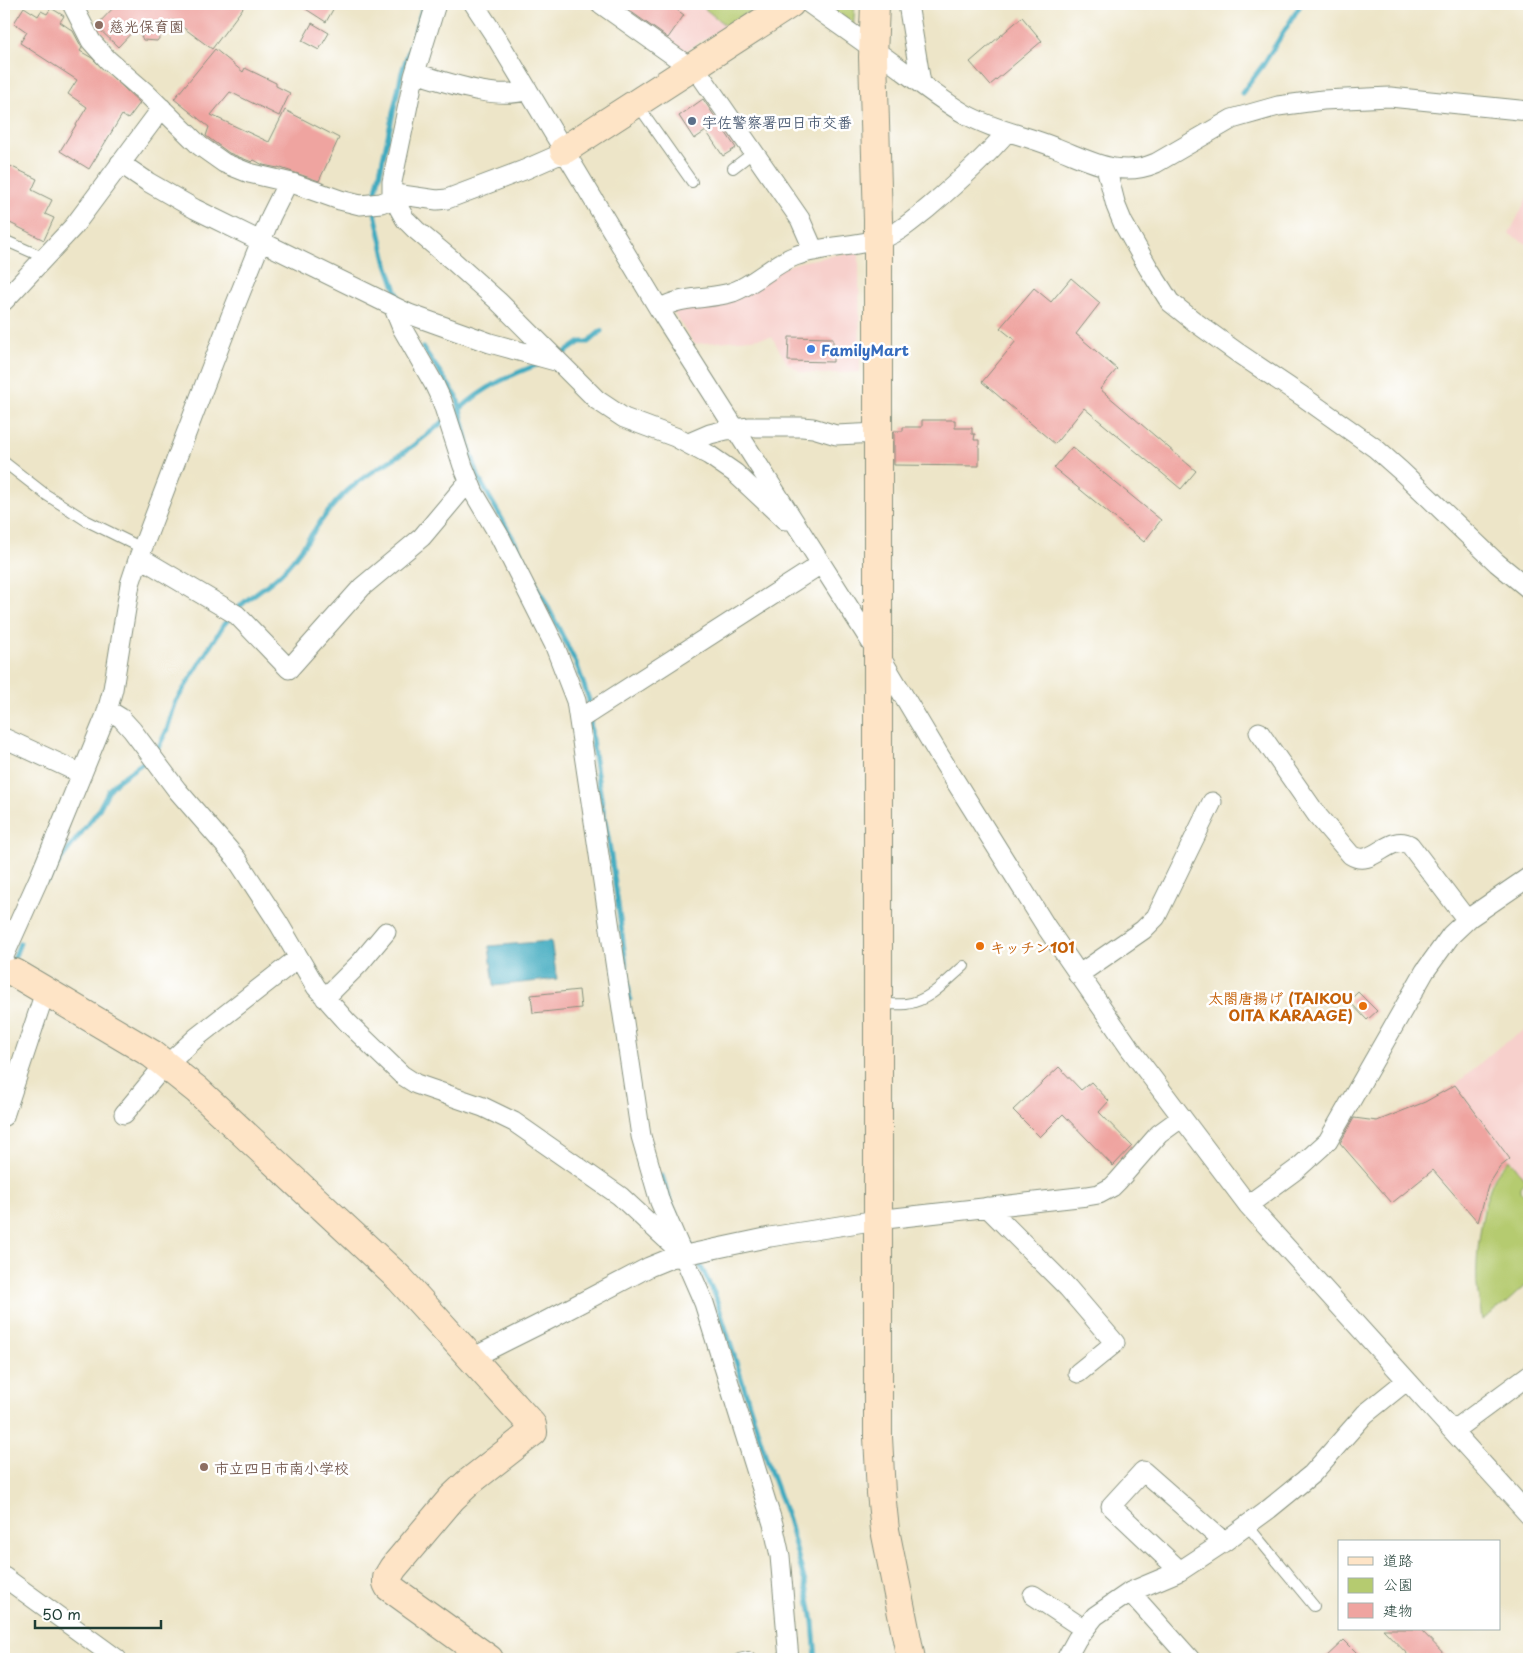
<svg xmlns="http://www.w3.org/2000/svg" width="1533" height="1663" viewBox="0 0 1533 1663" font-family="'Playpen Sans','Klee One',sans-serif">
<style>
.built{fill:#f7d0cc}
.green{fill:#b5cb70;stroke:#6a8452}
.water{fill:#40aabf;stroke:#30747a}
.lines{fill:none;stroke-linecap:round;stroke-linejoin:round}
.stream{stroke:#40aabf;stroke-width:5}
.building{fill:#efa4a0}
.lane-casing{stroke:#86917e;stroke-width:12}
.street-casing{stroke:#86917e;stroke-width:21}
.secondary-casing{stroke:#86917e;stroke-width:30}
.lane{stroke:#fff;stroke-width:10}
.street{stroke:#fff;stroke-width:19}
.secondary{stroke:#fee4c6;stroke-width:28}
.education-dot{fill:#8d6e63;stroke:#fff;stroke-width:2}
.service-dot{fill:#5c6f8a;stroke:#fff;stroke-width:2}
.shop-dot{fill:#3f7fe0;stroke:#fff;stroke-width:2}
.food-dot{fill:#e8710a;stroke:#fff;stroke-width:2}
.labels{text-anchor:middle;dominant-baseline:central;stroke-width:5;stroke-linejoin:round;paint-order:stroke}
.education-label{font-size:15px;font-weight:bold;fill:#785e54;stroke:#fff;text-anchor:start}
.service-label{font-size:15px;font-weight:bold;fill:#4e5e75;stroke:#fff;text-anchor:start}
.shop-label{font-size:15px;font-weight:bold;fill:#366cbe;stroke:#fff;text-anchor:start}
.food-label{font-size:15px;font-weight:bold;fill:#c56008;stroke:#fff;text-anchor:start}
</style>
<rect width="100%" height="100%" fill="#fff"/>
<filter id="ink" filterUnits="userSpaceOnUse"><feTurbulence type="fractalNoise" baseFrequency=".02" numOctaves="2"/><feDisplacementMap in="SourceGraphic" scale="10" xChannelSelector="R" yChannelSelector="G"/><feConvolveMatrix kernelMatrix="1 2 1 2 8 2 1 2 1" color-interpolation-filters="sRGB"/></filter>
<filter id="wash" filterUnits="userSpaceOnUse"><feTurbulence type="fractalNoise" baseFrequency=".0096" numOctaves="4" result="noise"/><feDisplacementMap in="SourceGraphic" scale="20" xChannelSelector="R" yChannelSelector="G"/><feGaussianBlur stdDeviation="1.12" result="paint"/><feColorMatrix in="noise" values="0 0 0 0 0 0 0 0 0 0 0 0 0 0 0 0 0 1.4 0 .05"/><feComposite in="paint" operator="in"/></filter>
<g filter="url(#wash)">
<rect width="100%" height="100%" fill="#ede5c8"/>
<path class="built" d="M 608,4 L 762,4 L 683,52 Z
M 1529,194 L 1529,245 L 1509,234 Z
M 859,252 L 860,372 L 822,374 L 801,372 L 787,363 L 772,337 L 694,344 L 670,307 L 800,262 L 836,255 Z
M 1529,1027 L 1529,1177 L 1526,1181 L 1455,1085 L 1500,1046 Z"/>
<path class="green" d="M 699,4 L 762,4 L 726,26 Z
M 816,4 L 855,4 L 853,32 Z
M 1510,1159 L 1526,1181 L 1521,1187 L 1521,1191 L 1529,1200 L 1529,1282 L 1506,1303 L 1482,1320 C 1481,1309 1478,1298 1477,1286 C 1475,1259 1482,1200 1495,1177 C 1499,1170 1505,1165 1510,1159 Z"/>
<path class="water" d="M 551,941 L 557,979 L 494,986 L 489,946 Z"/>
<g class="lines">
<path class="stream" d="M 1242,93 L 1263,65 L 1301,4
M 401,305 L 386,261 L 373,204 L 402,72 L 424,4
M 423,348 L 457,397 L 460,409 L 451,416
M 560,356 L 580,342 L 588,342 L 601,331
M 542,363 C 512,374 484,387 460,409 L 469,447 L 479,479 L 519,549 L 577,665 L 589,700 L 589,709
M 236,610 C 250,595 269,586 283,571 C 306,548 319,518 342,496 C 359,479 378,468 398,456 C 414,446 429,433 444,421
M 590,718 C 593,760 602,801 609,843 C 617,894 624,947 630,999
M 47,881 L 61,859 L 98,811 L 109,790 L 116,782 L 151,757 L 158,748 L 167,730 L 175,703 L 224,624 L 231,617
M 11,966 L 20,943
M 662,1176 L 672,1206 L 692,1249
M 696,1257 L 715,1295 L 771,1473 L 788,1519 L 809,1598 L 813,1622 L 816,1659"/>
</g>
<g id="blocks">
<path class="building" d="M 117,4 L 246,4 L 212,49 L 173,20 L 157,41 L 143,40 L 137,27 L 118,47 L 96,26 Z
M 298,4 L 336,4 L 326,22 Z
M 620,4 L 669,4 L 684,15 L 668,38 Z
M 24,7 L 38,16 L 41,11 L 47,14 L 51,8 L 64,16 L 60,22 L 73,31 L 82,48 L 80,51 L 92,58 L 140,103 L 128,119 L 122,115 L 89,169 L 60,151 L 87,107 L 68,94 L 77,80 L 20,43 L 27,32 L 14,23 Z
M 1022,17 L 1042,41 L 990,85 L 970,62 Z
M 312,23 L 329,33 L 319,50 L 302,41 Z
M 215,49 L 243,72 L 245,68 L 276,83 L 276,86 L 290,93 L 279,116 L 230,92 L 211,115 L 269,142 L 285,110 L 339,138 L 319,181 L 278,167 L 278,168 L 263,165 L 254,160 L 252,162 L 229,153 L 206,136 L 209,127 L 174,99 Z
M 703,99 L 736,148 L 723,156 L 706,131 L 694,139 L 679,116 Z
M 4,163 L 37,179 L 32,190 L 52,200 L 45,214 L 54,218 L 44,240 L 4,220 Z
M 1071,278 L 1100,303 L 1076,334 L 1117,369 L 1100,389 L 1196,471 L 1181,489 L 1084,408 L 1055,444 L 982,382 L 1016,341 L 1000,328 L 1034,288 L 1051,302 Z
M 789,337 L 833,338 L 833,362 L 788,361 Z
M 922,420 L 955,420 L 955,428 L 972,428 L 972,434 L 975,434 L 974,440 L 979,440 L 979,466 L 894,465 L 894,431 L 903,431 L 903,427 L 922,427 Z
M 1072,447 L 1161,520 L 1144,542 L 1054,468 Z
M 579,990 L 581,1008 L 533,1013 L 531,995 Z
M 1358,992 L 1377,1011 L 1367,1020 L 1349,1001 Z
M 1059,1067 L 1081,1090 L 1091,1082 L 1109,1101 L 1099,1112 L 1132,1146 L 1113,1166 L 1063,1114 L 1040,1137 L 1013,1110 Z
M 1455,1085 L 1510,1159 L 1500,1167 L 1488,1186 L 1478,1222 L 1433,1170 L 1392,1203 L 1340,1143 L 1354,1118 L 1377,1121 L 1425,1102 Z
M 1383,1629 L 1420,1629 L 1449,1659 L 1412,1659 Z
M 1344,1640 L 1363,1659 L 1324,1659 Z"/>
</g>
</g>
<g filter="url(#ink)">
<use href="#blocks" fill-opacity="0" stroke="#86917e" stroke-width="1"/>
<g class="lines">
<g class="lane-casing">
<path id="lane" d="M 637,104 L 692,182
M 733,168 L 754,152
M 4,240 L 45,258
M 4,462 L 45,494 L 87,521 L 142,548
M 878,1003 C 887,1004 897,1005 906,1004 C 929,1001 947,981 964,966
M 1247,1525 L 1314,1606
M 739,1659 L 748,1657 L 751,1659"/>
</g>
<g class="street-casing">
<path id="street" d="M 72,4 L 91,41 L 108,60 L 146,93 L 200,146 L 224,163 L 249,173 L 292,183 L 340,200 L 360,205 L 381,203 L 402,195 L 437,200 L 447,199 L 524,170 L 565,152
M 436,4 L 414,76 L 392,182 L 392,192 L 395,201 L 405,219 L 416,230 L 452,260 L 498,301 L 597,400 L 624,418 L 675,437 L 709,455 L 735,473 L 785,520
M 474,4 L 499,42 L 659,309 L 878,653 L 939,755 L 1047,928 L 1131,1050 L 1248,1205 L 1529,1515
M 601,4 L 691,68
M 810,4 C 842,27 874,49 906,73 C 925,87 944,102 965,114 C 993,130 1025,135 1054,147 C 1089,160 1119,179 1156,163 L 1232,119 L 1278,106 L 1323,100 L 1390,97 L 1529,111
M 908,4 L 921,83
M 694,66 L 800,219 L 814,251
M 415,73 C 446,82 496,101 528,90
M 120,163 L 148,182 L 195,209 L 409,314 L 490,343 L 559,362
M 1106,167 L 1116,206 L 1123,223 L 1149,269 L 1170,302 L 1195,322 L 1238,353 L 1302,396 L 1375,448 L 1401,471 L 1497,563 L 1529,589
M 4,301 L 74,226 L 162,108
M 393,306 L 402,328 L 434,384 L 442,401 L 463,466 L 474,493 L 500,537 L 554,644 L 576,701 L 641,1136 L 660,1202 L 704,1303 L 773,1524 L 780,1556 L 789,1659
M 659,309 C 682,295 708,300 733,292 C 755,284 773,264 795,256 C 821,246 850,247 877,240 C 896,236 913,220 928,208 C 956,184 983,160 1007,132
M 689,443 L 710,434 L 726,430 L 750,427 L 802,427 L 813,428 L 836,435 L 878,433
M 139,557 L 237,615 L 289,669 L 362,587 L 422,537 L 469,481
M 108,710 L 121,718 L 132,730 L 177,790 L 236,858 L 279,924 L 316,987 L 347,1022 L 402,1075 L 416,1084 L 483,1107 L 514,1122 L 620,1196 L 677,1249
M 580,719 L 821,564
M 1259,732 L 1317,815 L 1351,855 C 1373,869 1388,833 1410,845 L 1467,920
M 4,738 L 82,774
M 4,956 L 40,876 L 106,715 L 113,689 L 130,584 L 139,557 L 231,316 L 271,216 L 288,182
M 1078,975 L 1143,930 L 1156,917 L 1212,802
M 325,998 L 360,963 L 386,932
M 124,1114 L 158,1073 L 197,1037 L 298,958
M 4,1116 L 45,992
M 1248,1205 L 1297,1169 L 1328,1141 L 1425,971 L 1451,935 L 1469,918 L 1529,877
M 987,1207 L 1068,1288 L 1115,1343 L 1078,1373
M 472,1358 L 546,1321 L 649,1267 L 671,1258 L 770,1237 L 877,1220 L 1087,1196 L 1099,1194 L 1112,1187 L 1118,1181 L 1159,1134 L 1181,1118
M 1453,1431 L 1529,1375
M 1180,1571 L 1111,1506 L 1143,1471 L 1224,1542
M 4,1577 L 117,1659
M 1130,1592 L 1190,1659
M 1033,1595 L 1084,1629
M 1066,1659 L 1077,1639 L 1095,1616 L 1130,1592 L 1180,1571 L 1224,1542 L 1269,1509 L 1312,1474 L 1365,1414 L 1406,1381"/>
</g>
<g class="secondary-casing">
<path id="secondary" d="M 875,4 L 873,57 L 878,220 L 878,1437 L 881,1493 L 885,1530 L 911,1659
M 564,150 L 790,4
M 15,973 L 152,1054 L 197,1090 L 400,1279 L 532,1425 L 533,1432 L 529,1435 L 469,1482 L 452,1498 L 393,1568 L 387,1578 L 387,1583 L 389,1587 L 489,1659"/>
</g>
<use href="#lane" class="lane"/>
<use href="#street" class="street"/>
<use href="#secondary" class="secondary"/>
</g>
</g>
<g class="education-dot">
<circle cx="99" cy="25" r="5"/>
<circle cx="204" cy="1467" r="5"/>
</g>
<circle class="service-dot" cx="692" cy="121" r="5"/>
<circle class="shop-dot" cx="811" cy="349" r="5"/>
<g class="food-dot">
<circle cx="980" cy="946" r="5"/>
<circle cx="1363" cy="1006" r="5"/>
</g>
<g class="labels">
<g class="education-label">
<text x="109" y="25">慈光保育園</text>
<text x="214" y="1467">市立四日市南小学校</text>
</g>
<g class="service-label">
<text x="702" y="121">宇佐警察署四日市交番</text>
</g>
<g class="shop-label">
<text x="821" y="349">FamilyMart</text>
</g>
<g class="food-label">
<text x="990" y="946">キッチン101</text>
<text x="1353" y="997" text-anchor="end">太閤唐揚げ (TAIKOU<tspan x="1353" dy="17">OITA KARAAGE)</tspan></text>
</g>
</g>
<rect width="1533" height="1663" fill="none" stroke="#fff" stroke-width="20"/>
<rect x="1338" y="1540" width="162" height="90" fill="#ffffff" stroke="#a5b1ae"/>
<rect x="1348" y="1557" width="25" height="8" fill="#fee4c6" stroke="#a5b1ae"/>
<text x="1383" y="1566" font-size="15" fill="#1f3d34">道路</text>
<rect x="1348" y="1578" width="25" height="15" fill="#b5cb70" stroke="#a5b1ae"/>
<text x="1383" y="1590" font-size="15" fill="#1f3d34">公園</text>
<rect x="1348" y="1603" width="25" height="15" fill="#efa4a0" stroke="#a5b1ae"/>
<text x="1383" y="1616" font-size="15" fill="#1f3d34">建物</text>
<path d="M35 1620v8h126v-8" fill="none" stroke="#1f3d34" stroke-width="2.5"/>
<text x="42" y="1620" font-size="15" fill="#1f3d34" stroke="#ffffff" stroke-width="4" paint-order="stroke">50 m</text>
</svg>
